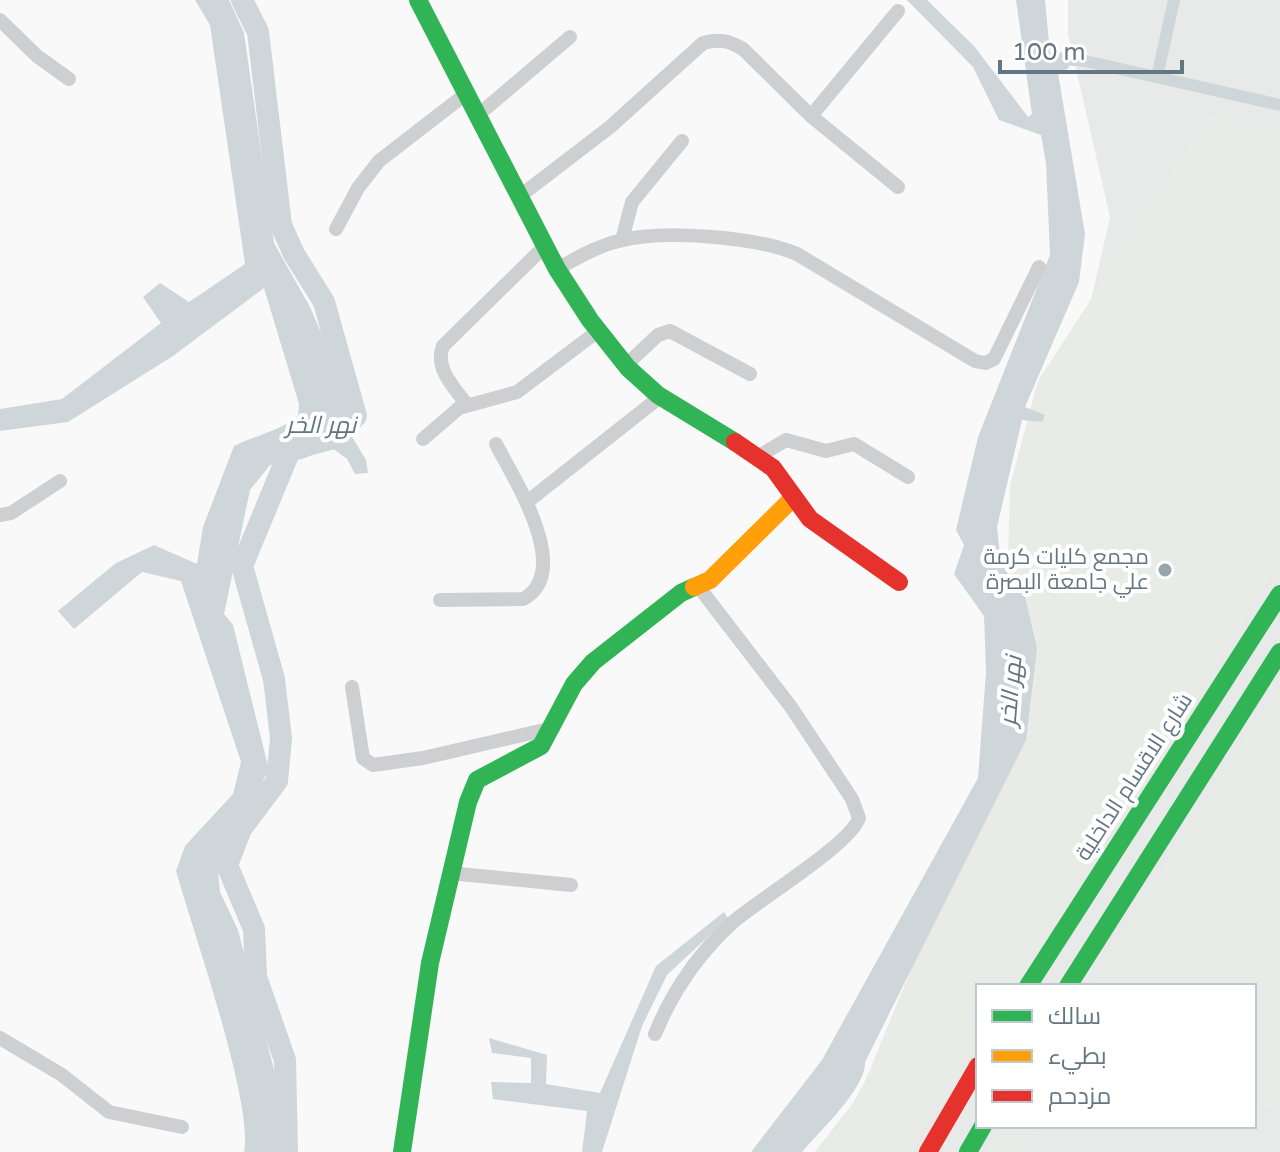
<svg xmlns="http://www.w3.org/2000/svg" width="1280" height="1152" viewBox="0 0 1280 1152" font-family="'Varela Round',Cairo,sans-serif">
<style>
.built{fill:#e8e9e9;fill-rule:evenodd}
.green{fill:#e8ebe6}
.water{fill:#ced6d9}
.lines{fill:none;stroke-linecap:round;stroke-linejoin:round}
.canal{stroke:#ced6d9;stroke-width:12}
.river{stroke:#ced6d9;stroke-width:22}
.street{stroke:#cecfd0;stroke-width:14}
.fast{stroke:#30b455;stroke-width:18}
.slow{stroke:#ff9f0a;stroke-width:18}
.jam{stroke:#e5322d;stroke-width:18}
.poi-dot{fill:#99a4ac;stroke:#fff;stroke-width:3}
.labels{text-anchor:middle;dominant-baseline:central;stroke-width:8;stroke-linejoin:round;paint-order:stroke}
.poi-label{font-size:22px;fill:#657683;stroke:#fff;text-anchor:end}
.street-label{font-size:22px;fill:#657683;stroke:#fff}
.water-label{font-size:24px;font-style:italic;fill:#60757c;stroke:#fff}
</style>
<rect width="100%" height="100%" fill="#f9f9f9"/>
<path class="built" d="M 1068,0 L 1280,0 L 1280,1152 L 815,1152 L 853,1103 L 946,937 L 1110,217 L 1068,34 ZM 978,986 L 1254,986 L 1254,1126 L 978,1126 Z"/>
<path class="green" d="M 1210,116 L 1280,139 L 1280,558 L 1178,727 L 1015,986 L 978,986 L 978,1043 L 908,1152 L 819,1152 L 855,1106 L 1030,679 L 1008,560 L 1010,485 L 1038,381 Z
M 1280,685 L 1280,1104 L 1254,1109 L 1254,986 L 1092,986 Z
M 1004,1126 L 1038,1126 L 1022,1152 L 987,1152 Z"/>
<path class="water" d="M 195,0 L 229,0 L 244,33 L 274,243 L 310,307 L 325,342 L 351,435 L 366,460 L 368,473 L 355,474 L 347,459 L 331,447 L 302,459 L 270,465 L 250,490 L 224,614 L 233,625 L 269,770 L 217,862 L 220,892 L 238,930 L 280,1093 L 276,1152 L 244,1152 C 254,1104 192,928 176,871 L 185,846 L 233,794 L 241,762 L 181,581 L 142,572 L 74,629 L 58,611 L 116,563 L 154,545 L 197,564 L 203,527 L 234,446 C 252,437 286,428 298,416 L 299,404 L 264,288 L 173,356 L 68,422 L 0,431 L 0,409 L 62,399 L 161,323 L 143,297 L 160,283 L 189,302 L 245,264 L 210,25 Z
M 907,0 L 927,0 L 974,46 L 1028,117 L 1032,114 L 1016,0 L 1045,0 L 1050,53 L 1066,54 L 1069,68 L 1058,73 L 1085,234 L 1079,282 L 1025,407 L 1045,415 L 1042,422 L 1022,420 L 997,527 L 1001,563 L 1025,597 L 1037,648 L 1026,740 L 865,1062 C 867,1087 819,1132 802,1152 L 751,1152 L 822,1060 L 978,778 L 986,672 L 984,616 L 954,574 L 964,545 L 956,530 L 978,437 L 1050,255 L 1046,163 L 1041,135 L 999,120 L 973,67 Z
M 724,912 L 728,918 L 667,975 L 642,1026 L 602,1152 L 582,1152 L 587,1111 L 493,1099 L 491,1082 L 531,1083 L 531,1058 L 492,1053 L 489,1038 L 547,1055 L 546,1084 L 600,1093 L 656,966 Z"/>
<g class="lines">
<path class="canal" d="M 1053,58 L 1085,61 L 1280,105
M 1157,77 L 1174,0"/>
<path class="river" d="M 242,0 L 258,32 L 281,225 L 294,254 L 324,302 L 356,416 L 334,438 L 290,450 L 242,566 L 274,679 L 281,738 L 277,781 L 241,829 L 227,865 L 254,929 L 256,977 L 285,1060 L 287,1152"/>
<path class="street" d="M 0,20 L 37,56 L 69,79
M 478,115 L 570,37
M 811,116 L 898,11
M 520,196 L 610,127 L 703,43 C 719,39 728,40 743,49 L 811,116 L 898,187
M 336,229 L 358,188 L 379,161 L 467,93
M 622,240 L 632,202 L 682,141
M 557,269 C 577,258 597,246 619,241 C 662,229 756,237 797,254 L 975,361 L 985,363 L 994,359 L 1039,267
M 626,365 L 658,335 L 670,331 L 750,374
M 467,405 C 454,387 434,368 443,346 L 545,246
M 423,439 L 459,408 L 517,392 L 598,331
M 759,456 L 786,440 L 826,451 L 854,444 L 908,477
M 527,502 L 660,397
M 0,515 L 11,513 L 60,481
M 440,600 L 523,599 C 574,572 514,479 496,444
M 352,687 L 363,758 L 373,765 L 423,758 L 553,728
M 450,873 L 571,885
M 655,1034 C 673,990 697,955 732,923 C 758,900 851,844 859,818 L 852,799 L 791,707 L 698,586
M 0,1038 L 62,1075 L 109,1112 L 182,1127"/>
<path class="fast" d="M 418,0 L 557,269 L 590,320 L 628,368 L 658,395 L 735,442
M 1028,986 L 1280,594
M 1068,986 L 1280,652
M 402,1152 L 430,963 L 468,802 L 477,780 L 541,746 L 574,684 L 593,662 L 681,593 L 694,587
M 968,1152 L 983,1126"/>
<path class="slow" d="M 694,587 L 710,580 L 792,499"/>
<path class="jam" d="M 735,442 L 773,468 L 810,519 L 899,582
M 928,1152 L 978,1066"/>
</g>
<circle class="poi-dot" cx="1165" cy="570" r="8"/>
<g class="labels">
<g class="poi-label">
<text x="1149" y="557">مجمع كليات كرمة<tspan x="1149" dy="25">علي جامعة البصرة</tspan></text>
</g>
<g class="street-label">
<text transform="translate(1134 777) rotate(-57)">شارع الاقسام الداخلية</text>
</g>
<g class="water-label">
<text x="321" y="425">نهر الخر</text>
<text transform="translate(1011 691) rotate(-85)">نهر الخر</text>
</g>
</g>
<rect x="976" y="984" width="280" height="144" fill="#ffffff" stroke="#c1c8cd" stroke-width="2"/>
<rect x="992" y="1010" width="40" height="12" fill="#30b455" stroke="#c1c8cd" stroke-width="2"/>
<text x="1048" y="1024" font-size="24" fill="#657683">سالك</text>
<rect x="992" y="1050" width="40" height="12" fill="#ff9f0a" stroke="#c1c8cd" stroke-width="2"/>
<text x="1048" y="1064" font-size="24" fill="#657683">بطيء</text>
<rect x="992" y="1090" width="40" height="12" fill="#e5322d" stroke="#c1c8cd" stroke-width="2"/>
<text x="1048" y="1104" font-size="24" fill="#657683">مزدحم</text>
<path d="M1000 60v12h182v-12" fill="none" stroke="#657683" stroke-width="4"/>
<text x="1012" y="60" font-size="24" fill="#657683" stroke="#ffffff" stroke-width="6" paint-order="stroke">100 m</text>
</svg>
